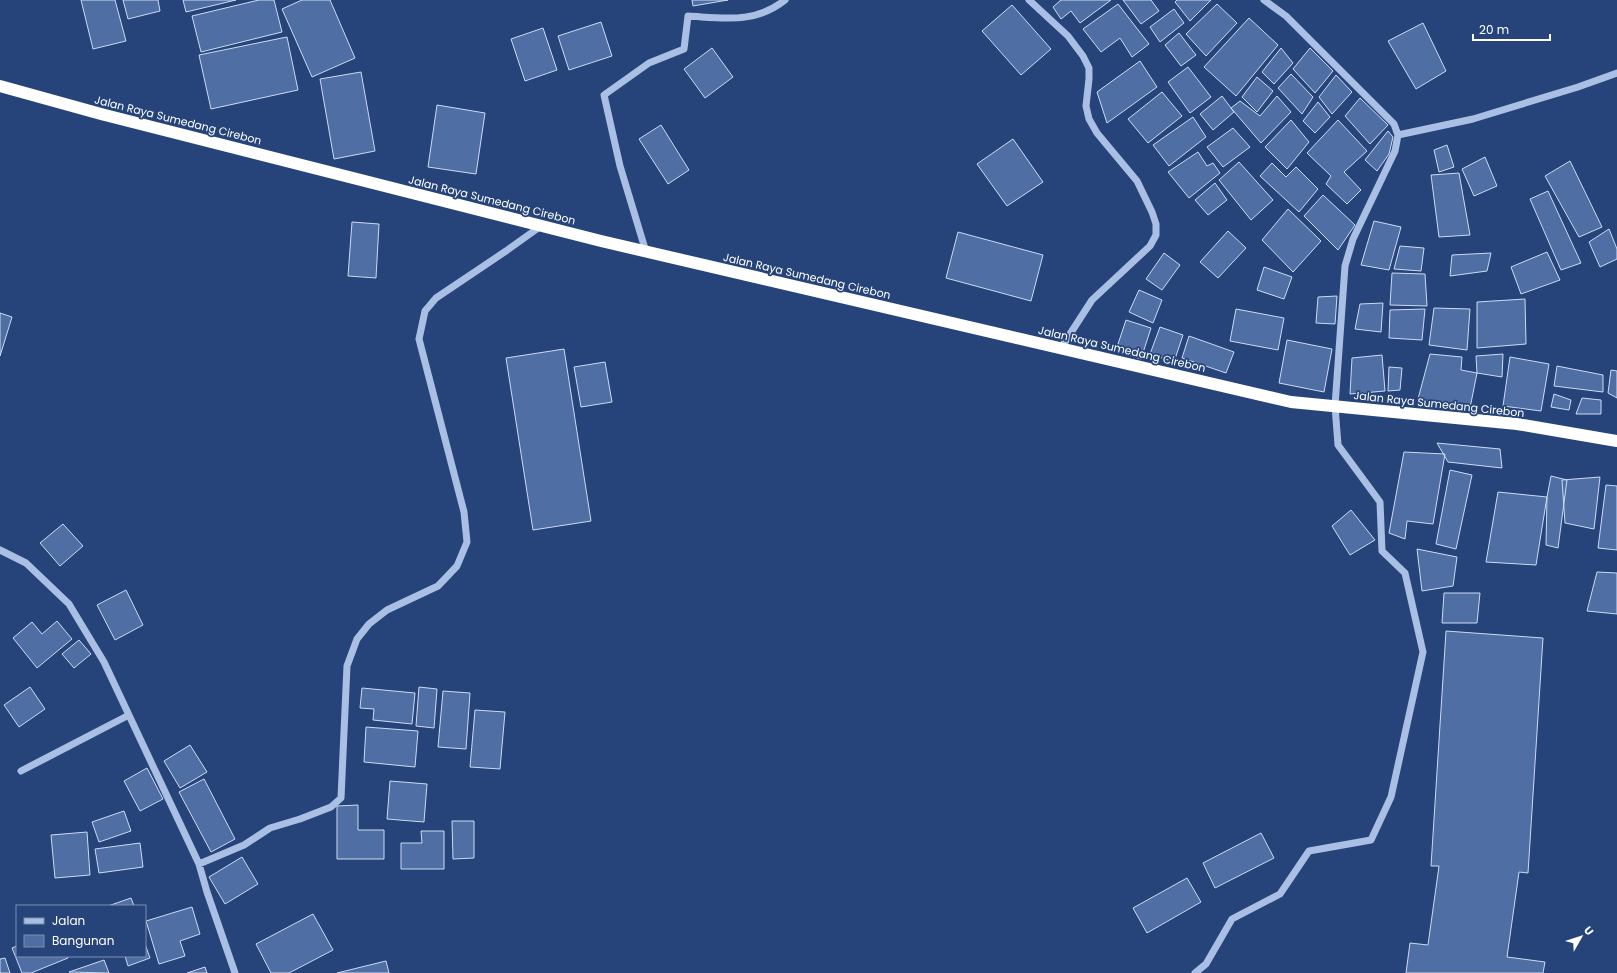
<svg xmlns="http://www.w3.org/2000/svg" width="1617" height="973" viewBox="0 0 1617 973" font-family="Poppins,sans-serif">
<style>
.building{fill:#4f6ea3;stroke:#ccdbf3}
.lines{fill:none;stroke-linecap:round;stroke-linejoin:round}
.minor{stroke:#aabfe4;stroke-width:7}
.highway{stroke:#fff;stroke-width:12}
.labels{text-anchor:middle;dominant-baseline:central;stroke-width:3.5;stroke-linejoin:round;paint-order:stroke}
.street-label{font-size:11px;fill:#fff;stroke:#26447a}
</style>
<rect width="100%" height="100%" fill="#26447a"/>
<path class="building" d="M 81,0 L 115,0 L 126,41 L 93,49 Z
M 123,0 L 158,0 L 160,11 L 128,19 Z
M 183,0 L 236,0 L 186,12 Z
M 259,0 L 274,0 L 282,32 L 201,52 L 192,16 Z
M 302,0 L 330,0 L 355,58 L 312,77 L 282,9 Z
M 692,0 L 728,0 L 693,6 Z
M 1061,0 L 1111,0 L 1080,23 L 1071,11 L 1061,19 L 1053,7 Z
M 1123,0 L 1151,0 L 1159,11 L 1141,24 Z
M 1177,0 L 1211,0 L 1190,21 L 1175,2 Z
M 1118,4 L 1149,44 L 1132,57 L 1120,38 L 1101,52 L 1083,29 Z
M 1217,4 L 1237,23 L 1206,56 L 1186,34 Z
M 1012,5 L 1051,49 L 1021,75 L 982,31 Z
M 1174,9 L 1184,23 L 1160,42 L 1150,27 Z
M 1249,18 L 1278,45 L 1236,96 L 1204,67 Z
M 601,22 L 612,56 L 569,70 L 558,36 Z
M 1423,23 L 1446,71 L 1416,89 L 1388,41 Z
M 543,28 L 557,70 L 525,81 L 511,39 Z
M 1179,33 L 1196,55 L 1181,66 L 1165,45 Z
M 287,37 L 298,90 L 211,109 L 199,55 Z
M 712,48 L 733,77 L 705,98 L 684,69 Z
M 1281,48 L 1293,63 L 1274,84 L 1262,72 Z
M 1310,48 L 1333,71 L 1315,93 L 1293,69 Z
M 1140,61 L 1157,87 L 1107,123 L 1097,92 Z
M 1188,67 L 1211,97 L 1190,113 L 1168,82 Z
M 361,72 L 375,151 L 334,159 L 320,79 Z
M 1291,74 L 1313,97 L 1302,114 L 1278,88 Z
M 1336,75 L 1352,92 L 1332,114 L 1319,97 Z
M 1257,77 L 1273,91 L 1257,112 L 1242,97 Z
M 1162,92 L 1182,116 L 1148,143 L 1128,119 Z
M 1222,96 L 1234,112 L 1213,130 L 1200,114 Z
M 1277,96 L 1291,112 L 1261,143 L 1231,108 L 1240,101 L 1260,116 Z
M 1360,98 L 1388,125 L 1370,144 L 1345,116 Z
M 1318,102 L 1330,117 L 1315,133 L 1303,121 Z
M 437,105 L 485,113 L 476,174 L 428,167 Z
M 1193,117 L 1206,137 L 1169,166 L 1153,145 Z
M 1291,120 L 1309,142 L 1287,169 L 1265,147 Z
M 1338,120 L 1367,151 L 1344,172 L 1361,190 L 1347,204 L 1326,184 L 1331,176 L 1307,153 Z
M 661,125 L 689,170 L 668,184 L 639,139 Z
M 1233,128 L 1250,147 L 1223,167 L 1207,147 Z
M 1388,131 L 1393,137 L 1389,154 L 1377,171 L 1365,160 Z
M 1013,139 L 1043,182 L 1007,206 L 977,164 Z
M 1447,145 L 1454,167 L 1439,172 L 1434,150 Z
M 1198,152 L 1207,166 L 1213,163 L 1220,173 L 1189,198 L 1168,172 Z
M 1485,157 L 1497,186 L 1474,196 L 1462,169 Z
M 1570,161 L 1602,227 L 1579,237 L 1545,176 Z
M 1239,162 L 1273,200 L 1251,220 L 1219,180 Z
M 1272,163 L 1286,177 L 1296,167 L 1318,189 L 1299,212 L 1260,176 Z
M 1459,173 L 1470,235 L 1439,237 L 1431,175 Z
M 1215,183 L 1227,200 L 1208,215 L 1195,200 Z
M 1548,191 L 1581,263 L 1561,270 L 1530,199 Z
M 1323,195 L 1355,225 L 1338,250 L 1304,216 Z
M 1288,209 L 1321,241 L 1293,272 L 1262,240 Z
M 1374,221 L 1401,227 L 1389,270 L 1361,265 Z
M 352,222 L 379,224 L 376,278 L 348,276 Z
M 1609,229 L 1617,249 L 1617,259 L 1600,267 L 1589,242 Z
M 1228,231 L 1246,248 L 1218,278 L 1200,262 Z
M 958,232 L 1043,255 L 1031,301 L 946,278 Z
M 1400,246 L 1424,248 L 1421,271 L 1394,269 Z
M 1547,252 L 1560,280 L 1521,294 L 1511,267 Z
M 1164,253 L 1180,265 L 1162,290 L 1146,279 Z
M 1491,253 L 1487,271 L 1450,276 L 1452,255 Z
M 1264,267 L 1292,277 L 1284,299 L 1257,290 Z
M 1392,273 L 1425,274 L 1427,306 L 1390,305 Z
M 1139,290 L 1162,300 L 1153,323 L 1129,312 Z
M 1337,296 L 1335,324 L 1316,323 L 1318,297 Z
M 1525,299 L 1526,344 L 1477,348 L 1477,302 Z
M 1383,303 L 1381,332 L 1355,329 L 1360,304 Z
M 1434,308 L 1470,309 L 1467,350 L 1429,345 Z
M 1236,309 L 1284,318 L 1278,350 L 1230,341 Z
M 1425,309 L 1422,340 L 1389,338 L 1390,310 Z
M 0,313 L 12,317 L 0,356 Z
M 1126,320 L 1151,328 L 1141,359 L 1116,350 Z
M 1160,327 L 1183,335 L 1174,362 L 1150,354 Z
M 1189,336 L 1234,352 L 1226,373 L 1182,358 Z
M 1287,340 L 1332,349 L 1324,392 L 1279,383 Z
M 564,349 L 591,521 L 533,530 L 506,358 Z
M 1430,354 L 1462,357 L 1461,370 L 1477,373 L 1470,408 L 1418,399 Z
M 1503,354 L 1502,377 L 1477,373 L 1476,356 Z
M 1382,355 L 1385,391 L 1350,394 L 1352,358 Z
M 1510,357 L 1549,364 L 1541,411 L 1503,406 Z
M 605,362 L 612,402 L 581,407 L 574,367 Z
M 1557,366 L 1603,375 L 1603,392 L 1554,386 Z
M 1389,367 L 1402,368 L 1400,390 L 1388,391 Z
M 1611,370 L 1617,371 L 1617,398 L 1608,393 Z
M 1554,394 L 1571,400 L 1569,410 L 1551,407 Z
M 1582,398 L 1601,400 L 1601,414 L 1576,414 Z
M 1437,443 L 1500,449 L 1502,468 L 1448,462 Z
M 1404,452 L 1445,454 L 1433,524 L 1407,521 L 1405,539 L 1389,533 Z
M 1450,470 L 1472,475 L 1456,549 L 1436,544 Z
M 1551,476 L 1567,480 L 1558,548 L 1546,545 L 1547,497 Z
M 1600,477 L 1594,529 L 1565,523 L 1562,480 Z
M 1606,485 L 1617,486 L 1617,550 L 1598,548 Z
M 1498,492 L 1547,497 L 1536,565 L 1486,562 Z
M 1351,510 L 1375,540 L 1350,555 L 1332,526 Z
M 63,524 L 83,546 L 60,566 L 40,543 Z
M 1417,549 L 1457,557 L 1453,586 L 1422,591 Z
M 1597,572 L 1617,573 L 1617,614 L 1587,611 Z
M 126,590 L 143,625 L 115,640 L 97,605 Z
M 1444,593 L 1480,593 L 1477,623 L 1442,623 Z
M 57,621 L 72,639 L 37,668 L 13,638 L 32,622 L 42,634 Z
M 1446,631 L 1543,638 L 1528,873 L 1519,872 L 1507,957 L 1545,962 L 1543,973 L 1406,973 L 1410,943 L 1428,945 L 1439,866 L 1431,866 Z
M 79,640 L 91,654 L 74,668 L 62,654 Z
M 30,687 L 45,709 L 19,727 L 4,705 Z
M 419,687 L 437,689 L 434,728 L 416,726 Z
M 362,688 L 415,693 L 412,724 L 373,720 L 374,709 L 360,708 Z
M 443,691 L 470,693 L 466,749 L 438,747 Z
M 475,710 L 505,712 L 500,769 L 470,767 Z
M 366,727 L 418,731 L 415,767 L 364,762 Z
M 190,745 L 207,772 L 180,788 L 164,761 Z
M 147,768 L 163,799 L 140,811 L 124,781 Z
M 204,779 L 235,839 L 211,852 L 179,792 Z
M 390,781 L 427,784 L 424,822 L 387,819 Z
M 358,805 L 358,830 L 384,830 L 384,859 L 337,859 L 337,806 Z
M 124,811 L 131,831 L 99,842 L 92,822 Z
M 452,821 L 474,821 L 474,858 L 453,859 Z
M 421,831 L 444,831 L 444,869 L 401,869 L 401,843 L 422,843 Z
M 87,832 L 90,875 L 55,878 L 51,835 Z
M 1261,833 L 1274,858 L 1215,888 L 1203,863 Z
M 140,843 L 143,867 L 99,873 L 95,849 Z
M 242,857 L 258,884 L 225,904 L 209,877 Z
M 1187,878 L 1201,902 L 1147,933 L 1133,908 Z
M 131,898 L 134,906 L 108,906 Z
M 192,907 L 200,934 L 180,941 L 185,956 L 159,964 L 146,921 Z
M 313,914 L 333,950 L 289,973 L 271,973 L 256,944 Z
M 145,944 L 150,958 L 128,966 L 125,956 L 145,956 Z
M 17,946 L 17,956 L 68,956 L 68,958 L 31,973 L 22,973 L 12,948 Z
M 5,958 L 10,973 L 0,973 L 0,959 Z
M 104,960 L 109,973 L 69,972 Z
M 386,961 L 389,973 L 337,973 Z
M 205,967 L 207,973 L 187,973 Z"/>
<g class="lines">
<path class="minor" d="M 1029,0 L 1068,36 L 1083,56 L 1089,68 L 1089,79 L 1086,106 L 1089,119 L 1097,133 L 1137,181 L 1152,212 L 1156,224 L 1156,235 L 1150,246 L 1092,300 L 1061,348
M 1398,135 L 1473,119 L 1578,87 L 1617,73
M 646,252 L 620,166 L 604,95 L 649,63 L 684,49 L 688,16 C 724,18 755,24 785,0
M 0,550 L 26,563 L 69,604 L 104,662 L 199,864 L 207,892 L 235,973
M 21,771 L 129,715
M 199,864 L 244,845 L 270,828 L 300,819 L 331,807 L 341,798 L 347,666 L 357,639 L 369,624 L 387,610 L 438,586 L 457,566 L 467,542 L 464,512 L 419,339 L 425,311 L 436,298 L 506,251 L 541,226
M 1195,973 L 1206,964 L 1232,919 L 1280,894 L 1309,851 L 1371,840 L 1391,797 L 1423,652 L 1405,573 L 1382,551 L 1380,502 L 1338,445 L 1335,406 L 1345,266 L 1353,239 L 1395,151 L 1398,135 L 1394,124 L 1286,16 L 1264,0"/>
<path class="highway" d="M 0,86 L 101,114 L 601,241 L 1291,402 L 1517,424 L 1617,441"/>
</g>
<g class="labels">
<g class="street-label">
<text transform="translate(178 120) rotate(14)">Jalan Raya Sumedang Cirebon</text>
<text transform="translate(492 200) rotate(14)">Jalan Raya Sumedang Cirebon</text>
<text transform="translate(807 276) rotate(13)">Jalan Raya Sumedang Cirebon</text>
<text transform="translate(1122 349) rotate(13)">Jalan Raya Sumedang Cirebon</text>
<text transform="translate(1439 404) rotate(6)">Jalan Raya Sumedang Cirebon</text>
</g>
</g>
<rect x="16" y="905" width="130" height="52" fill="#26447a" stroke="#7d8faf"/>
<rect x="24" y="918" width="20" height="6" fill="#aabfe4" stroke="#7d8faf"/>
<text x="52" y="925" font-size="12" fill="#ffffff">Jalan</text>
<rect x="24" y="935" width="20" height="12" fill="#4f6ea3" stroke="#7d8faf"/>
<text x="52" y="945" font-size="12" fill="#ffffff">Bangunan</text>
<g transform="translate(1581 937) rotate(51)" stroke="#26447a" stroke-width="3" paint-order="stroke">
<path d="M0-3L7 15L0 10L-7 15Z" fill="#ffffff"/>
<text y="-6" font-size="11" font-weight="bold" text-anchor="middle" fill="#ffffff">U</text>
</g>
<path d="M1473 34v6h77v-6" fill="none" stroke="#ffffff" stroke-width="2"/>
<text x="1479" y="34" font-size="12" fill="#ffffff" stroke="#26447a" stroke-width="3" paint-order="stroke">20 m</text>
</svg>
